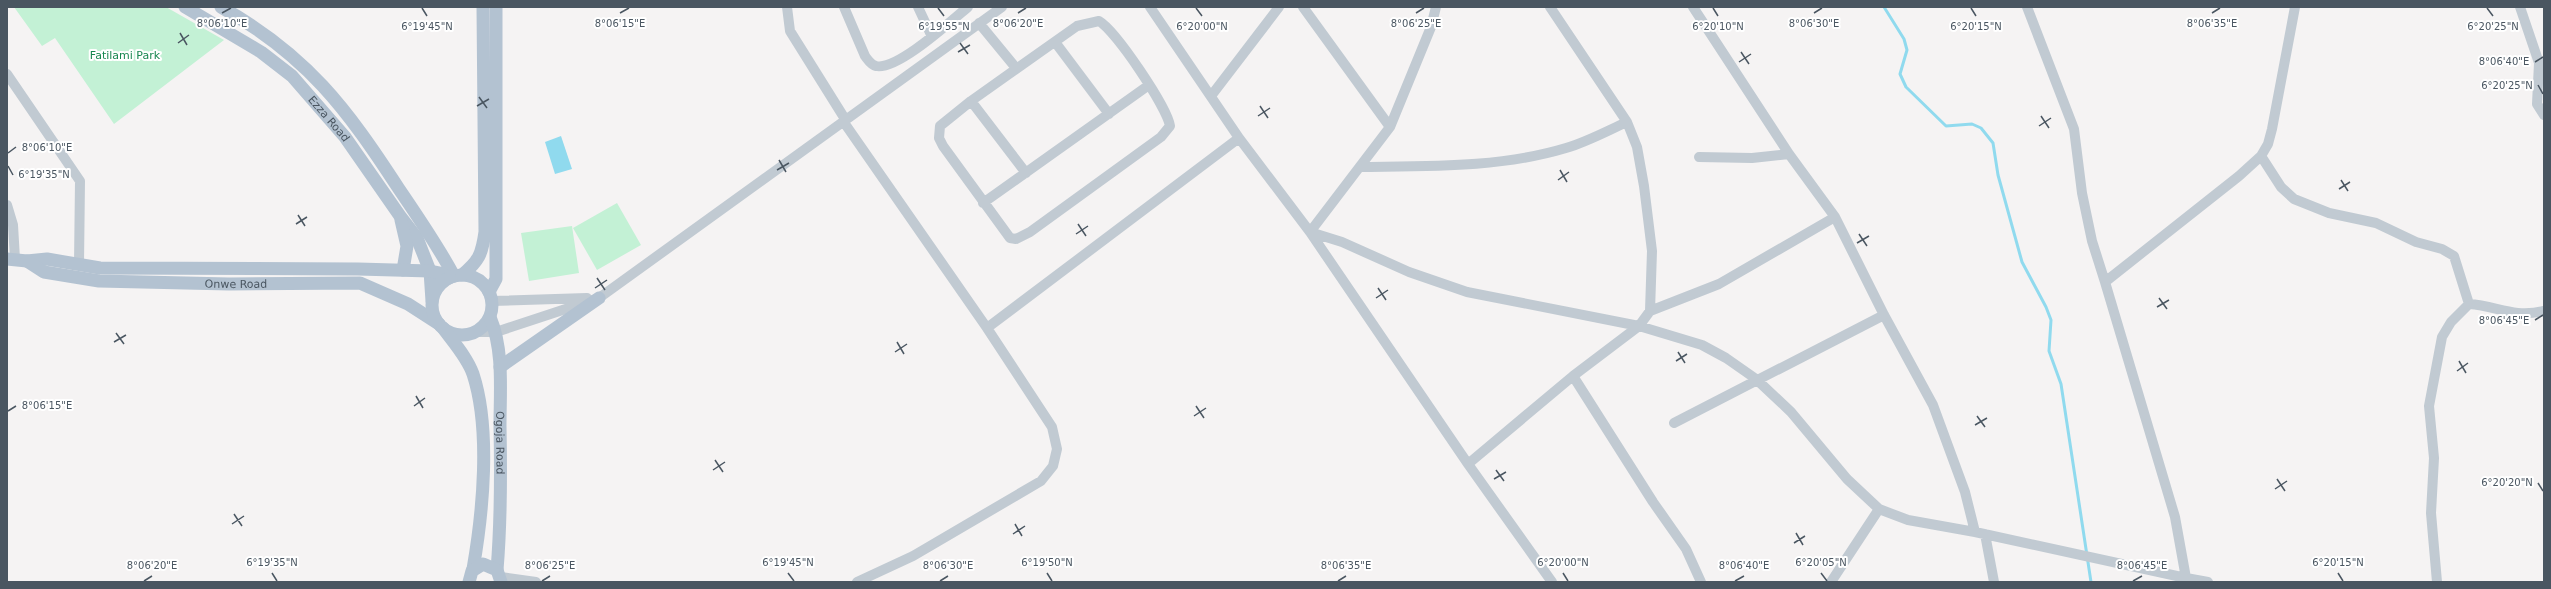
<svg xmlns="http://www.w3.org/2000/svg" width="2551" height="589" viewBox="0 0 2551 589" font-family="'DejaVu Sans',sans-serif">
<style>
.green{fill:#c3f1d5}
.water{fill:#90daee}
.lines{fill:none;stroke-linecap:round;stroke-linejoin:round}
.stream{stroke:#90daee;stroke-width:3}
.minor{stroke:#c1cad2;stroke-width:10}
.major{stroke:#b3c2d1;stroke-width:13}
.ticks{fill:none;stroke:#4a5661;stroke-width:1.5}
.labels{text-anchor:middle;dominant-baseline:central;stroke-width:4;stroke-linejoin:round;paint-order:stroke}
.park-label{font-size:11px;fill:#17864f;stroke:#fff}
.street-label{font-size:11px;fill:#4a5661;stroke:#fff}
.ticks-label{font-size:10px;text-anchor:middle;fill:#4a5661;stroke:#fff;stroke-width:4;stroke-linejoin:round;paint-order:stroke}
</style>
<rect width="100%" height="100%" fill="#f5f3f3"/>
<path class="green" d="M 14,7 L 166,7 L 224,40 L 114,124 L 55,38 L 42,46 Z
M 617,203 L 641,245 L 597,270 L 573,228 Z
M 572,226 L 579,273 L 529,281 L 521,233 Z"/>
<path class="water" d="M 561,136 L 572,169 L 555,174 L 545,142 Z"/>
<g class="lines">
<path class="stream" d="M 1884,7 L 1904,39 L 1907,50 L 1900,74 L 1906,87 L 1946,126 L 1972,124 L 1981,128 L 1993,143 L 1998,175 L 2022,262 L 2046,307 L 2051,320 L 2049,351 L 2061,384 L 2091,582"/>
<path class="minor" d="M 787,7 L 790,31 L 845,119
M 844,7 L 865,56 C 868,60 871,65 876,66 C 897,71 952,20 968,7
M 918,7 L 932,37
M 1150,7 L 1239,138 L 1310,232 L 1468,464 L 1552,582
M 1303,7 L 1390,127
M 1436,7 L 1431,27 L 1390,127 L 1310,232 L 1342,242 L 1409,272 L 1467,292 L 1639,326 L 1702,345 L 1726,358 L 1756,379 L 1791,412 L 1847,479 L 1879,509 L 1908,520 L 1975,532 L 2186,578
M 1693,7 L 1789,154 L 1835,217 L 1884,315 L 1933,405 L 1965,492 L 1975,532
M 2027,7 L 2074,129 L 2082,193 L 2092,241 L 2105,282
M 2520,7 L 2539,63 L 2537,104 L 2544,115
M 1099,21 C 1116,31 1167,107 1170,126 L 1161,137 L 1030,232 L 1016,239 L 1010,238 L 943,146 L 939,138 L 940,126 L 971,101 L 1077,26 Z
M 979,23 L 1016,68
M 1055,42 L 1109,114
M 7,74 L 80,181 L 79,264
M 1211,96 L 1279,7
M 971,101 L 1026,173
M 843,121 L 987,328 L 1052,427 L 1057,449 L 1053,466 L 1041,481 L 913,556 L 857,582
M 2261,156 L 2281,187 L 2294,199 L 2329,213 L 2376,223 L 2416,242 L 2442,249 L 2454,256 L 2469,304
M 1699,157 L 1752,158 L 1789,154
M 1360,167 C 1428,166 1500,168 1566,148 C 1587,142 1607,131 1627,122
M 983,203 L 1149,85
M 7,205 L 13,225 L 15,259
M 492,301 L 587,298
M 1650,311 L 1719,284 L 1835,217
M 987,328 L 1239,138
M 477,332 L 496,332 L 599,298 L 1002,7
M 1573,376 L 1653,502 L 1686,549 L 1701,582
M 1674,423 L 1884,315
M 1468,464 L 1573,376 L 1639,326 L 1650,311 L 1652,251 L 1644,186 L 1637,147 L 1627,122 L 1550,7
M 1985,534 L 1994,582
M 501,577 L 536,582
M 1831,582 L 1879,509
M 2208,582 L 2186,578 L 2175,517 L 2105,282 L 2239,176 L 2261,156 L 2268,144 L 2272,129 L 2295,7
M 2437,582 L 2431,513 L 2434,458 L 2429,406 L 2442,337 L 2451,322 L 2469,304 C 2498,306 2512,318 2544,311"/>
<g class="major">
<path id="s1" d="M 185,7 L 261,52 L 292,76 L 345,137 L 400,216 L 417,238 L 430,271 L 432,301"/>
<path d="M 221,7 C 307,55 347,109 399,189 C 418,217 438,246 454,276"/>
<path d="M 401,220 L 407,246 L 403,270"/>
<path d="M 7,259 L 27,261 L 47,259 L 100,268 L 358,269 L 430,271 L 440,273 L 449,278"/>
<path id="s2" d="M 27,261 L 44,272 L 99,281 L 229,284 L 360,283 L 408,304 L 439,324"/>
<circle cx="462" cy="305" r="30"/>
<path d="M 462,275 C 479,261 482,254 485,232 L 483,7"/>
<path d="M 489,292 L 496,279 L 496,7"/>
<path id="s3" d="M 490,317 C 504,351 500,390 500,426 C 501,474 501,522 497,570"/>
<path d="M 443,328 C 453,342 467,357 473,374 C 491,429 483,512 473,569"/>
<path d="M 500,367 L 599,298"/>
<path d="M 469,582 L 472,571 L 483,564 L 497,570 L 501,582"/>
</g>
</g>
<path class="ticks" d="M 422,8 L 427,16M 938,8 L 944,16M 1196,8 L 1202,16M 1713,8 L 1718,16M 1971,8 L 1976,16M 2487,8 L 2493,16M 222,13 L 231,8M 620,13 L 629,8M 1018,13 L 1026,8M 1416,13 L 1424,8M 1814,13 L 1822,8M 2212,13 L 2220,8M 180,33 L 187,45M 178,43 L 189,35M 960,43 L 968,54M 958,52 L 970,45M 1741,52 L 1749,64M 1739,62 L 1751,54M 2535,62 L 2543,57M 2538,85 L 2543,94M 479,97 L 487,108M 477,106 L 489,99M 1260,106 L 1268,118M 1258,116 L 1270,108M 2041,116 L 2049,128M 2039,126 L 2051,118M 8,153 L 16,147M 779,160 L 786,172M 8,166 L 13,175M 777,170 L 789,163M 1560,170 L 1567,182M 1558,180 L 1569,172M 2341,180 L 2348,191M 2339,189 L 2350,182M 298,215 L 305,226M 296,224 L 307,217M 1078,224 L 1086,236M 1076,234 L 1088,226M 1859,234 L 1867,246M 1857,243 L 1869,236M 597,278 L 605,290M 595,288 L 607,280M 1378,288 L 1386,300M 1376,298 L 1388,290M 2159,298 L 2167,309M 2157,307 L 2169,300M 2535,320 L 2543,315M 116,333 L 124,344M 114,342 L 126,335M 897,342 L 904,354M 895,352 L 907,344M 1678,352 L 1685,363M 1676,361 L 1687,354M 2459,361 L 2466,373M 2457,371 L 2468,363M 416,396 L 423,408M 414,406 L 425,398M 1196,406 L 1204,418M 8,411 L 16,406M 1194,416 L 1206,408M 1977,416 L 1985,427M 1975,425 L 1987,418M 715,460 L 723,472M 713,470 L 725,462M 1496,470 L 1504,481M 1494,479 L 1506,472M 2277,479 L 2285,491M 2538,483 L 2543,491M 2275,489 L 2287,481M 234,514 L 242,526M 232,524 L 244,516M 1015,524 L 1022,536M 1796,533 L 1803,545M 1013,534 L 1025,526M 1794,543 L 1805,536M 272,573 L 277,581M 788,573 L 794,581M 1047,573 L 1052,581M 1563,573 L 1568,581M 1821,573 L 1827,581M 2338,573 L 2343,581M 144,581 L 152,576M 542,581 L 550,576M 940,581 L 948,576M 1338,581 L 1346,576M 1735,581 L 1744,576M 2133,581 L 2142,576"/>
<g class="labels">
<g class="park-label">
<text x="125" y="55">Fatilami Park</text>
</g>
<g class="street-label">
<text stroke="none"><textPath href="#s1" startOffset="184">Ezza Road</textPath></text>
<text stroke="none"><textPath href="#s2" startOffset="213">Onwe Road</textPath></text>
<text stroke="none"><textPath href="#s3" startOffset="127">Ogoja Road</textPath></text>
</g>
</g>
<g class="ticks-label">
<text x="222" y="27">8°06'10"E</text>
<text x="620" y="27">8°06'15"E</text>
<text x="1018" y="27">8°06'20"E</text>
<text x="1416" y="27">8°06'25"E</text>
<text x="1814" y="27">8°06'30"E</text>
<text x="2212" y="27">8°06'35"E</text>
<text x="427" y="30">6°19'45"N</text>
<text x="944" y="30">6°19'55"N</text>
<text x="1202" y="30">6°20'00"N</text>
<text x="1976" y="30">6°20'15"N</text>
<text x="1718" y="30">6°20'10"N</text>
<text x="2493" y="30">6°20'25"N</text>
<text x="2504" y="65">8°06'40"E</text>
<text x="2507" y="89">6°20'25"N</text>
<text x="47" y="151">8°06'10"E</text>
<text x="44" y="178">6°19'35"N</text>
<text x="2504" y="324">8°06'45"E</text>
<text x="47" y="409">8°06'15"E</text>
<text x="2507" y="486">6°20'20"N</text>
<text x="272" y="566">6°19'35"N</text>
<text x="788" y="566">6°19'45"N</text>
<text x="1047" y="566">6°19'50"N</text>
<text x="1563" y="566">6°20'00"N</text>
<text x="1821" y="566">6°20'05"N</text>
<text x="2338" y="566">6°20'15"N</text>
<text x="152" y="569">8°06'20"E</text>
<text x="550" y="569">8°06'25"E</text>
<text x="948" y="569">8°06'30"E</text>
<text x="1346" y="569">8°06'35"E</text>
<text x="1744" y="569">8°06'40"E</text>
<text x="2142" y="569">8°06'45"E</text>
</g>
<rect width="2551" height="589" fill="none" stroke="#4a5661" stroke-width="16"/>
</svg>
